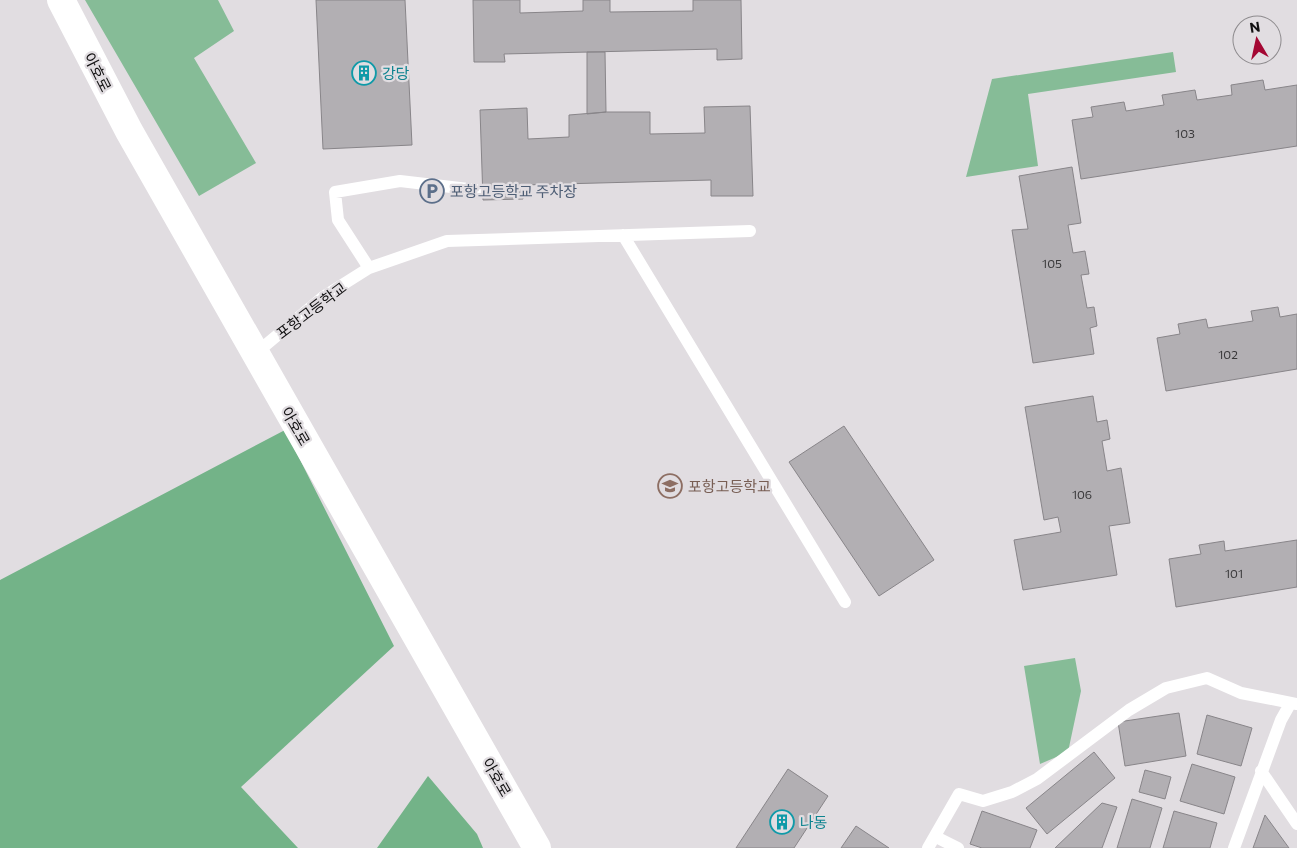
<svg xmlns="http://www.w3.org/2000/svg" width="1297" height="848" viewBox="0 0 1297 848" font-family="Commissioner,'Noto Sans KR',sans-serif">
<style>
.green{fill:#86bc97}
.forest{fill:#73b388}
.building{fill:#b2afb3;stroke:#888589}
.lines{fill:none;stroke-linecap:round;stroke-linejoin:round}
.service{stroke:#fff;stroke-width:12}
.secondary{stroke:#fff;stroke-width:28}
.labels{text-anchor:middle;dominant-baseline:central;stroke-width:4.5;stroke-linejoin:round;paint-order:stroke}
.number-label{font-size:12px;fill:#39383a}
.street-label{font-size:15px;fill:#111011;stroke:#e1dde1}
.culture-label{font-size:15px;fill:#0d838f;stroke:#e1dde1;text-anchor:start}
.service-label{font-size:15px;fill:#4e5e75;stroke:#e1dde1;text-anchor:start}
.education-label{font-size:15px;fill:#785e54;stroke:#e1dde1;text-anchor:start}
</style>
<rect width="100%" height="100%" fill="#e1dde1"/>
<path class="green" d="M 85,0 L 218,0 L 234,31 L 194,58 L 256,163 L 199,196 Z
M 1173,52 L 1176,72 L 1028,94 L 1038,166 L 966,177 L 992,79 Z
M 1075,658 L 1081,691 L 1068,752 L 1040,764 L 1024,666 Z"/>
<path class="forest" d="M 285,430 L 394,646 L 241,787 L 298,848 L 0,848 L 0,580 Z
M 428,776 L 477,834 L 483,848 L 377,848 Z"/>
<path class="building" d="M 316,0 L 405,0 L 412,145 L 323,149 Z
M 473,0 L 520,0 L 520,13 L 583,11 L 583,0 L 610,0 L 610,12 L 693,11 L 693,0 L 741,0 L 742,59 L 717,60 L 717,49 L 504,54 L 505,62 L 474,62 Z
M 587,52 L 605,52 L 606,112 L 587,114 Z
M 1263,80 L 1265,90 L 1297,85 L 1297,146 L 1081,179 L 1072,120 L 1093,117 L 1091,107 L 1124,102 L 1126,111 L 1164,105 L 1162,95 L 1195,90 L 1197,100 L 1232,95 L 1231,85 Z
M 750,106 L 753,196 L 711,196 L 711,180 L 523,185 L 523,199 L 483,200 L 480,110 L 527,108 L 528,139 L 569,137 L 569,115 L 606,112 L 650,112 L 650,134 L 705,133 L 704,107 Z
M 1072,167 L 1081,223 L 1068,225 L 1073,253 L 1085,251 L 1089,274 L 1081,275 L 1087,308 L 1094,307 L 1097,326 L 1090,328 L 1094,354 L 1033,363 L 1012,230 L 1028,229 L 1019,176 Z
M 1278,307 L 1280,317 L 1297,314 L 1297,369 L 1166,391 L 1157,338 L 1180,334 L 1178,324 L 1206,319 L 1208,328 L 1253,321 L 1251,311 Z
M 1093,396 L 1097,422 L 1107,420 L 1110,439 L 1102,441 L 1107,471 L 1121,468 L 1130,523 L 1109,526 L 1117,575 L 1023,590 L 1014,540 L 1061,532 L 1058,517 L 1044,520 L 1025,407 Z
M 844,426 L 934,560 L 879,596 L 789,462 Z
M 1297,540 L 1297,587 L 1176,607 L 1169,559 L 1201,554 L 1199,545 L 1224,541 L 1225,551 Z
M 1179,713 L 1186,756 L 1125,766 L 1118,722 Z
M 1207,715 L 1252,728 L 1241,766 L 1197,754 Z
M 1094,752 L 1115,778 L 1047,834 L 1026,808 Z
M 1192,764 L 1235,777 L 1224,814 L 1180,801 Z
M 788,769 L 828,796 L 794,848 L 736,848 Z
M 1145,770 L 1171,777 L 1165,799 L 1139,792 Z
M 1132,799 L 1162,808 L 1150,848 L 1117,848 Z
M 1102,803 L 1117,807 L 1102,848 L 1055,848 Z
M 982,811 L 1037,830 L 1030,848 L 982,848 L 970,844 Z
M 1174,811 L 1217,823 L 1210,848 L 1163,848 Z
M 1265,815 L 1289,848 L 1253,848 Z
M 856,826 L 889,848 L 841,848 Z"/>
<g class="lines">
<path class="service" d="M 623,235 L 845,602
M 369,268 L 338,220 L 335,192 L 400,181 L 477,190
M 255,354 L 323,297 L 369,268 L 447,241 L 750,231
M 1261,771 L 1297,824
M 936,837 L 958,848
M 928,848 L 959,794 L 983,801 L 1012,792 L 1037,779 L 1129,710 L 1166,688 L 1207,678 L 1241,693 L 1297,704
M 1234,848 L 1281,720 L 1290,704"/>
<path class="secondary" d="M 61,0 L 129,131 L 537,848"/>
</g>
<defs>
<g id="building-ring" transform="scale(1.25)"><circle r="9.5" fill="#e1dde1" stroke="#0f9aa8" stroke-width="1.5"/><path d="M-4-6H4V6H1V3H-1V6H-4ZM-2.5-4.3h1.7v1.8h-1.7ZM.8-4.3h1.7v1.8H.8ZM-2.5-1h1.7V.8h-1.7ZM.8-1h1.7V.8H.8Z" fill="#0f9aa8"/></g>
<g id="parking-ring" transform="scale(1.25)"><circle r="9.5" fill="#e1dde1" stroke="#5c6f8a" stroke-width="1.5"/><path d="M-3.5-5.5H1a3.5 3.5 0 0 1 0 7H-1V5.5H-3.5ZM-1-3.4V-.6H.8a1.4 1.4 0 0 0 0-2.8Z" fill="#5c6f8a"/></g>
<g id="school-ring" transform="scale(1.25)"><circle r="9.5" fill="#e1dde1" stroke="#8d6e63" stroke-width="1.5"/><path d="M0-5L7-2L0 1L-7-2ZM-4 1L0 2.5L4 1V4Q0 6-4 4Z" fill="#8d6e63"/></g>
</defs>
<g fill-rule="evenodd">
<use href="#building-ring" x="364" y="73"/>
<use href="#parking-ring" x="432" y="191"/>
<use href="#school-ring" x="670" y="486"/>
<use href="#building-ring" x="782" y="822"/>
</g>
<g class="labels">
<g class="number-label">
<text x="1185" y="133">103</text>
<text x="1052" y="263">105</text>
<text x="1228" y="354">102</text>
<text x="1082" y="494">106</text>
<text x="1234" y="573">101</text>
</g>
<g class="street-label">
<text transform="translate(98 72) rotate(63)">아호로</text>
<text transform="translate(311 310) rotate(-37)">포항고등학교</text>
<text transform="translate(296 426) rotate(60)">아호로</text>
<text transform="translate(497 777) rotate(60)">아호로</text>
</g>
<g class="culture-label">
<text x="382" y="73">강당</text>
<text x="800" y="822">나동</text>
</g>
<g class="service-label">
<text x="450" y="191">포항고등학교 주차장</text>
</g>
<g class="education-label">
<text x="688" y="486">포항고등학교</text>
</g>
</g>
<g transform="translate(1257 40) rotate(351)"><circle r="24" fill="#e1dde1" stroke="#8e8b8e"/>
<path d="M0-4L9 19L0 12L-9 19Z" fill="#a40733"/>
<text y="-8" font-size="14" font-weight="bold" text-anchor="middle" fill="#111011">N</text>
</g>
</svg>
